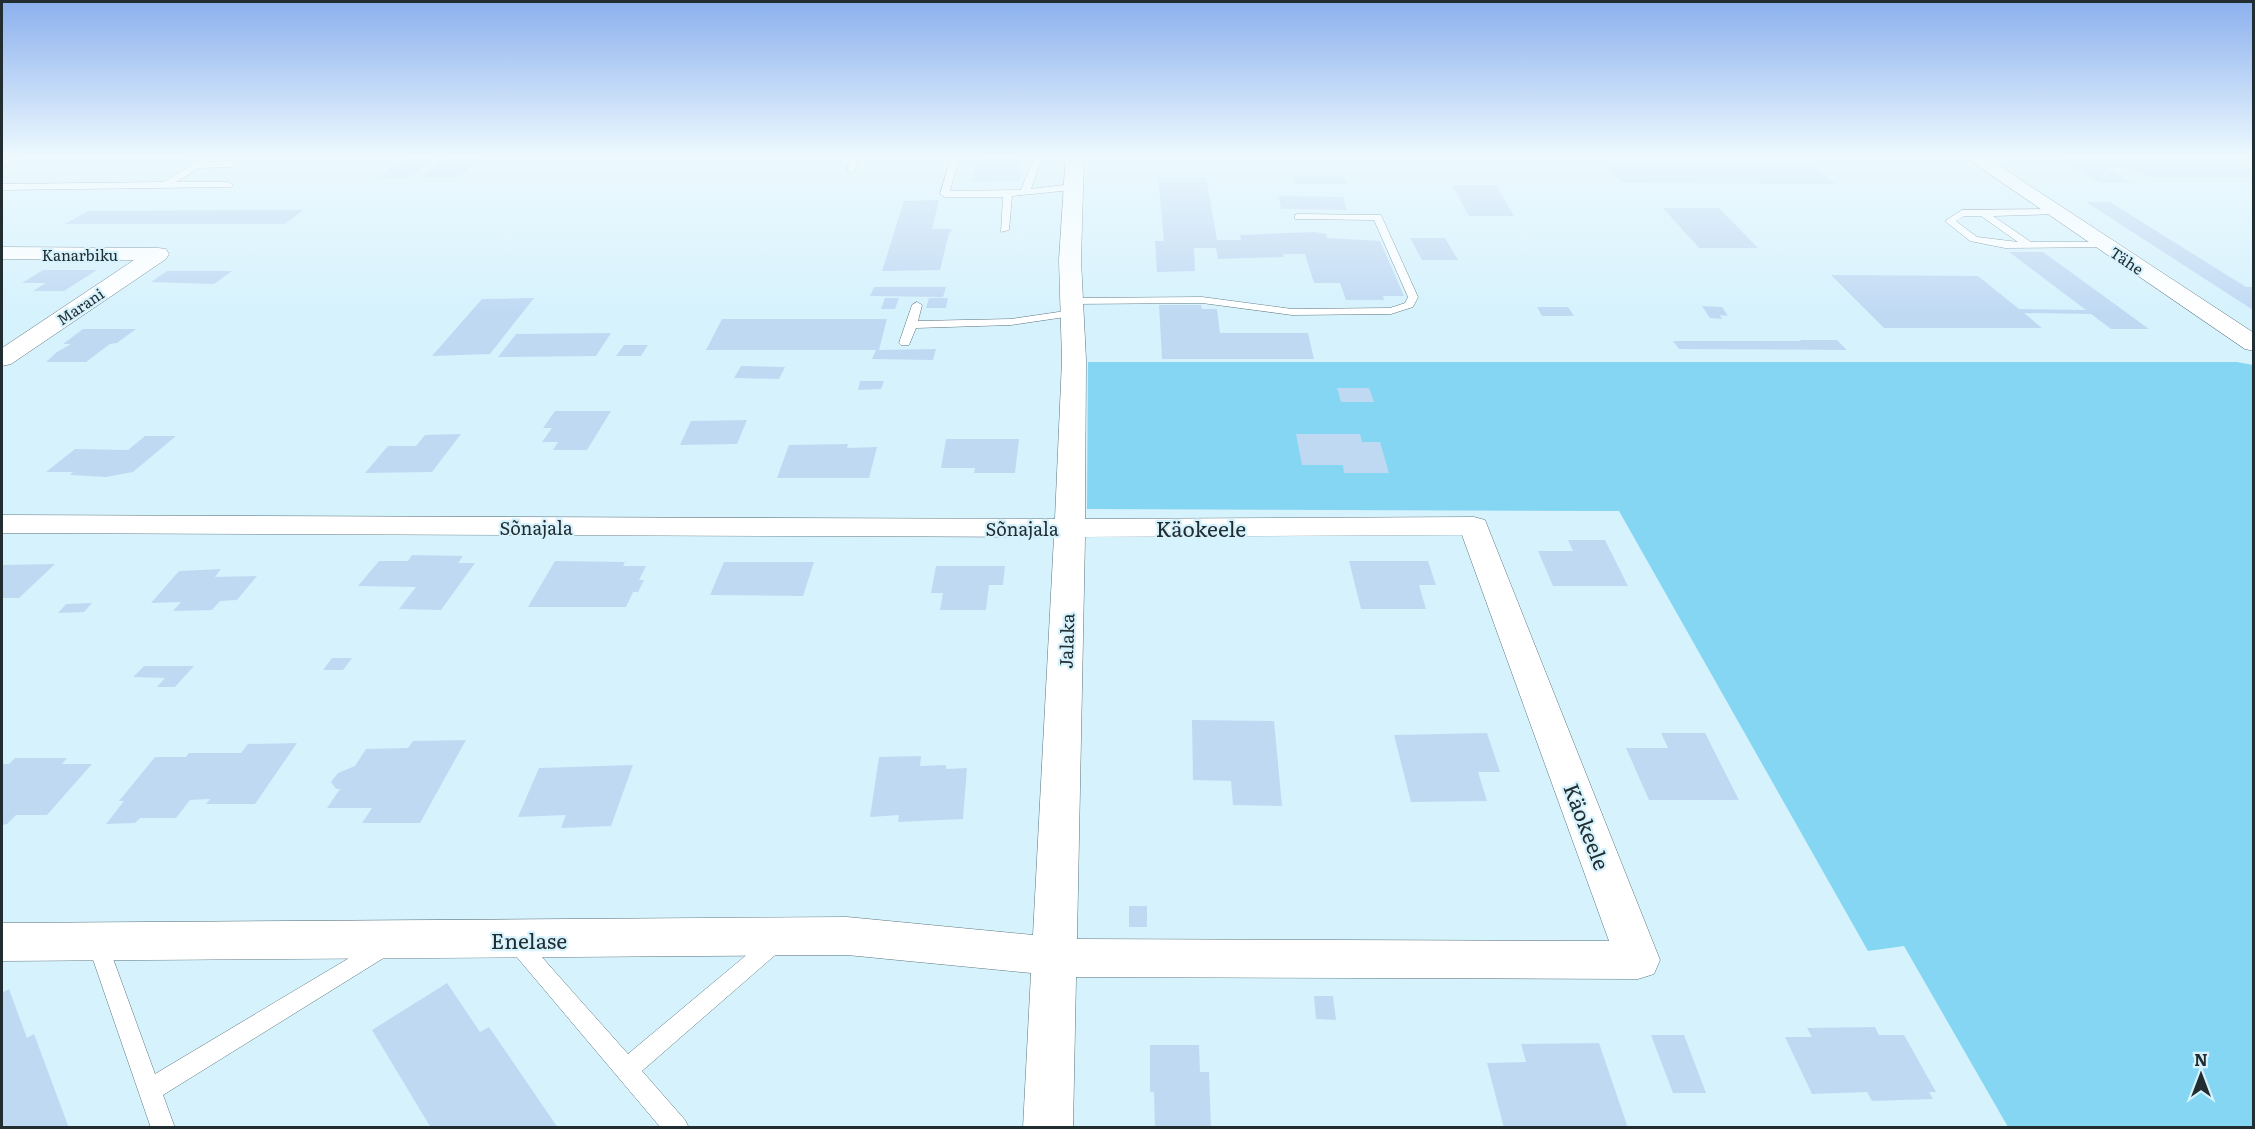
<svg xmlns="http://www.w3.org/2000/svg" width="2255" height="1129" viewBox="0 0 2255 1129" font-family="Literata,serif">
<style>
.green{fill:#84d6f3}
.building{fill:#c0d9f3}
.lines{fill:none;stroke-linecap:round;stroke-linejoin:round}
.service-casing{stroke:#5b757e;stroke-width:1}
.minor-casing{stroke:#5b757e;stroke-width:1}
.service{fill:#fff;fill-rule:evenodd}
.minor{fill:#fff;fill-rule:evenodd}
.labels{text-anchor:middle;dominant-baseline:central;stroke-width:4.5;stroke-linejoin:round;paint-order:stroke}
.far-street-label{font-size:15px;fill:#222d31;stroke:#d6f2fd}
.street-label{font-size:18px;fill:#222d31;stroke:#d6f2fd}
.near-street-label{font-size:21px;fill:#222d31;stroke:#d6f2fd}
</style>
<rect width="100%" height="100%" fill="#d6f2fd"/>
<path class="green" d="M 1088,362 L 2237,362 L 2253,365 L 2253,1127 L 2008,1127 L 1904,946 L 1868,951 L 1619,511 L 1087,509 Z"/>
<path class="building" d="M 33,155 L 194,155 L 184,161 L 19,162 Z
M 406,155 L 437,155 L 411,177 L 377,178 Z
M 448,155 L 485,155 L 460,177 L 422,177 Z
M 978,155 L 1023,155 L 1019,181 L 972,182 Z
M 1903,155 L 1930,155 L 1937,159 L 1910,159 Z
M 2053,155 L 2253,155 L 2253,177 L 2147,177 L 2131,168 L 2106,168 L 2132,183 L 2100,183 Z
M 1606,164 L 1814,166 L 1835,184 L 1622,183 Z
M 1293,175 L 1344,175 L 1347,184 L 1295,184 Z
M 1158,177 L 1206,177 L 1217,240 L 1241,240 L 1240,235 L 1315,232 L 1326,234 L 1327,238 L 1380,241 L 1404,296 L 1383,296 L 1384,300 L 1346,300 L 1340,283 L 1314,283 L 1305,254 L 1283,254 L 1284,257 L 1218,259 L 1216,248 L 1194,248 L 1195,271 L 1157,272 L 1155,241 L 1164,241 Z
M 1452,185 L 1496,185 L 1514,216 L 1469,216 Z
M 1279,196 L 1343,197 L 1347,210 L 1281,209 Z
M 939,200 L 932,229 L 952,229 L 951,232 L 949,233 L 940,270 L 882,271 L 904,201 Z
M 2086,202 L 2110,202 L 2246,287 L 2253,287 L 2253,310 Z
M 1663,208 L 1719,208 L 1758,248 L 1699,248 Z
M 271,210 L 303,210 L 285,224 L 65,224 L 88,211 Z
M 1410,238 L 1445,238 L 1458,260 L 1422,260 Z
M 2009,252 L 2043,252 L 2149,329 L 2111,329 L 2091,314 L 2024,313 L 2042,328 L 1884,328 L 1831,275 L 1978,276 L 2019,309 L 2086,310 Z
M 43,270 L 97,270 L 64,291 L 33,291 L 46,283 L 22,283 Z
M 167,271 L 232,271 L 214,284 L 151,282 Z
M 874,287 L 946,287 L 943,297 L 870,296 Z
M 534,298 L 490,354 L 432,356 L 482,299 Z
M 885,298 L 899,298 L 895,309 L 881,309 Z
M 929,298 L 948,298 L 946,308 L 926,308 Z
M 1159,305 L 1201,305 L 1202,309 L 1217,309 L 1220,333 L 1308,333 L 1314,359 L 1162,359 Z
M 1702,306 L 1722,307 L 1728,316 L 1720,315 L 1722,319 L 1710,318 Z
M 1537,307 L 1568,307 L 1574,316 L 1542,316 Z
M 722,319 L 887,319 L 879,350 L 936,349 L 933,360 L 872,359 L 876,350 L 706,350 Z
M 83,329 L 136,329 L 117,343 L 110,344 L 86,362 L 46,362 L 57,352 L 71,344 L 63,344 Z
M 611,333 L 596,356 L 498,357 L 516,334 Z
M 1800,340 L 1837,340 L 1847,350 L 1679,349 L 1673,341 L 1801,341 Z
M 624,345 L 648,345 L 641,356 L 616,356 Z
M 741,366 L 785,367 L 779,379 L 734,378 Z
M 860,381 L 884,381 L 881,389 L 858,390 Z
M 1337,388 L 1369,388 L 1374,402 L 1341,402 Z
M 555,411 L 611,411 L 587,450 L 553,450 L 558,442 L 542,442 L 552,428 L 543,428 Z
M 747,420 L 737,444 L 680,445 L 691,421 Z
M 461,434 L 432,472 L 365,473 L 388,446 L 416,446 L 425,435 Z
M 1296,434 L 1360,434 L 1362,442 L 1380,442 L 1389,473 L 1344,473 L 1343,465 L 1302,465 Z
M 145,436 L 176,436 L 133,472 L 106,477 L 70,475 L 73,472 L 46,472 L 75,449 L 128,450 Z
M 946,439 L 1019,439 L 1015,473 L 974,473 L 975,468 L 941,468 Z
M 848,444 L 847,448 L 877,447 L 869,478 L 777,478 L 789,445 Z
M 1568,540 L 1605,540 L 1628,586 L 1553,586 L 1538,551 L 1573,551 Z
M 412,555 L 463,556 L 458,563 L 475,563 L 441,610 L 399,609 L 416,587 L 358,586 L 379,561 L 408,561 Z
M 555,561 L 625,562 L 623,566 L 646,566 L 639,580 L 644,580 L 638,592 L 633,592 L 626,607 L 528,607 Z
M 1349,561 L 1428,561 L 1436,585 L 1419,585 L 1426,609 L 1361,609 Z
M 724,562 L 814,562 L 803,596 L 710,595 Z
M 55,564 L 19,598 L 2,598 L 2,565 Z
M 936,566 L 1005,566 L 1003,585 L 989,585 L 986,610 L 940,610 L 943,593 L 931,593 Z
M 221,569 L 215,577 L 257,576 L 237,600 L 220,601 L 212,610 L 173,611 L 181,602 L 151,603 L 179,571 Z
M 92,603 L 84,612 L 58,613 L 66,604 Z
M 332,658 L 352,658 L 343,670 L 323,670 Z
M 144,666 L 194,666 L 175,687 L 157,687 L 165,678 L 133,677 Z
M 1192,720 L 1274,721 L 1282,806 L 1233,805 L 1231,781 L 1193,780 Z
M 1487,733 L 1500,772 L 1478,772 L 1487,801 L 1411,802 L 1394,735 Z
M 1661,733 L 1705,733 L 1739,800 L 1649,800 L 1626,748 L 1668,748 Z
M 466,740 L 420,823 L 362,823 L 372,808 L 327,808 L 340,789 L 336,789 L 331,782 L 338,773 L 355,766 L 366,749 L 408,748 L 413,741 Z
M 297,743 L 255,804 L 206,804 L 210,799 L 190,800 L 176,818 L 140,818 L 135,823 L 106,824 L 124,801 L 119,801 L 155,757 L 186,757 L 189,753 L 241,753 L 248,744 Z
M 921,756 L 920,766 L 946,765 L 946,769 L 967,768 L 963,819 L 898,822 L 899,815 L 870,817 L 879,757 Z
M 15,758 L 67,758 L 62,764 L 92,764 L 47,815 L 16,815 L 7,824 L 2,825 L 2,764 L 9,764 Z
M 633,765 L 611,826 L 561,828 L 566,815 L 518,817 L 539,768 Z
M 1129,906 L 1147,906 L 1147,927 L 1129,927 Z
M 447,983 L 480,1032 L 489,1027 L 558,1128 L 431,1128 L 372,1030 Z
M 9,989 L 27,1038 L 34,1034 L 69,1128 L 2,1128 L 2,993 Z
M 1314,996 L 1333,996 L 1336,1020 L 1316,1019 Z
M 1875,1027 L 1879,1035 L 1904,1035 L 1936,1092 L 1929,1092 L 1933,1099 L 1872,1101 L 1867,1092 L 1812,1094 L 1785,1037 L 1812,1037 L 1807,1028 Z
M 1651,1035 L 1684,1035 L 1706,1093 L 1673,1093 Z
M 1599,1043 L 1628,1128 L 1504,1128 L 1487,1063 L 1526,1062 L 1521,1044 Z
M 1150,1045 L 1199,1045 L 1200,1072 L 1209,1072 L 1211,1128 L 1155,1128 L 1154,1092 L 1150,1092 Z"/>
<g class="lines">
<g class="service-casing">
<path id="service" d="M 15,155 L 25,155 L 2,168 L 2,162 Z
M 207,155 L 216,155 L 207,162 L 233,161 L 237,164 L 233,167 L 199,168 L 176,182 L 228,182 L 233,185 L 231,187 L 2,190 L 2,184 L 164,182 Z
M 853,155 L 861,155 L 855,170 L 851,173 L 847,170 Z
M 952,155 L 960,155 L 950,191 L 1021,190 L 1035,155 L 1043,155 L 1031,189 L 1072,184 L 1077,187 L 1072,190 L 1012,196 L 1009,230 L 1001,232 L 1003,197 L 945,197 L 940,194 Z
M 2056,209 L 2059,210 L 2059,214 L 1993,216 L 2031,242 L 2105,242 L 2110,245 L 2109,247 L 2005,248 L 1970,241 L 1945,221 L 1962,210 ZM 1964,216 L 1981,216 L 2018,242 L 1977,237 L 1956,221 Z
M 1298,214 L 1381,215 L 1418,297 L 1413,307 L 1391,314 L 1292,315 L 1202,303 L 1071,304 L 1066,301 L 1071,298 L 1202,297 L 1292,309 L 1390,308 L 1405,303 L 1408,297 L 1374,220 L 1295,219 L 1295,215 Z
M 917,302 L 922,305 L 918,321 L 1011,319 L 1072,310 L 1078,313 L 1072,316 L 1011,325 L 916,328 L 909,345 L 901,345 L 899,343 L 912,305 Z
M 97,933 L 104,936 L 107,942 L 155,1074 L 376,942 L 383,939 L 390,942 L 393,948 L 390,954 L 163,1095 L 175,1128 L 151,1128 L 87,942 L 90,936 Z
M 517,934 L 524,937 L 628,1054 L 768,937 L 775,934 L 782,937 L 785,943 L 782,949 L 642,1071 L 685,1120 L 689,1128 L 661,1128 L 510,949 L 507,943 L 510,937 Z"/>
</g>
<g class="minor-casing">
<path id="minor" d="M 1066,155 L 1084,155 L 1081,260 L 1086,360 L 1085,519 L 1474,517 L 1485,520 L 1660,960 L 1654,974 L 1638,979 L 1076,977 L 1073,1128 L 1023,1128 L 1031,973 L 847,955 L 2,961 L 2,923 L 847,917 L 1033,935 L 1054,537 L 2,533 L 2,515 L 1055,519 L 1062,360 L 1059,260 ZM 1462,535 L 1609,941 L 1077,939 L 1085,537 Z
M 1962,155 L 1983,155 L 2254,333 L 2254,351 L 2245,349 Z
M 2,247 L 158,248 L 166,249 L 169,254 L 166,259 L 11,364 L 2,366 L 2,348 L 134,260 L 2,259 Z"/>
</g>
<use href="#service" class="service"/>
<use href="#minor" class="minor"/>
</g>
<linearGradient id="sky" x2="0" y2="1"><stop stop-color="#8bb0ee"/><stop offset="0.5" stop-color="#edf9fe"/><stop offset="1" stop-color="#edf9fe" stop-opacity="0"/></linearGradient>
<rect width="2255" height="313" fill="url(#sky)"/>
<g class="labels">
<g class="far-street-label">
<text x="80" y="254">Kanarbiku</text>
<text transform="translate(2127 260) rotate(34)">Tähe</text>
<text transform="translate(80 306) rotate(-34)">Marani</text>
</g>
<g class="street-label">
<text x="536" y="527">Sõnajala</text>
<text x="1022" y="528">Sõnajala</text>
<text transform="translate(1066 641) rotate(-88)">Jalaka</text>
</g>
<g class="near-street-label">
<text x="1201" y="527">Käokeele</text>
<text transform="translate(1588 826) rotate(69)">Käokeele</text>
<text x="529" y="939">Enelase</text>
</g>
</g>
<rect width="2255" height="1129" fill="none" stroke="#222d31" stroke-width="6"/>
<g transform="translate(2201 1075)" stroke="#d6f2fd" stroke-width="4.5" paint-order="stroke">
<path d="M0-4.5L10 22L0 15L-10 22Z" fill="#222d31"/>
<text y="-9" font-size="16" font-weight="bold" text-anchor="middle" fill="#222d31">N</text>
</g>
</svg>
